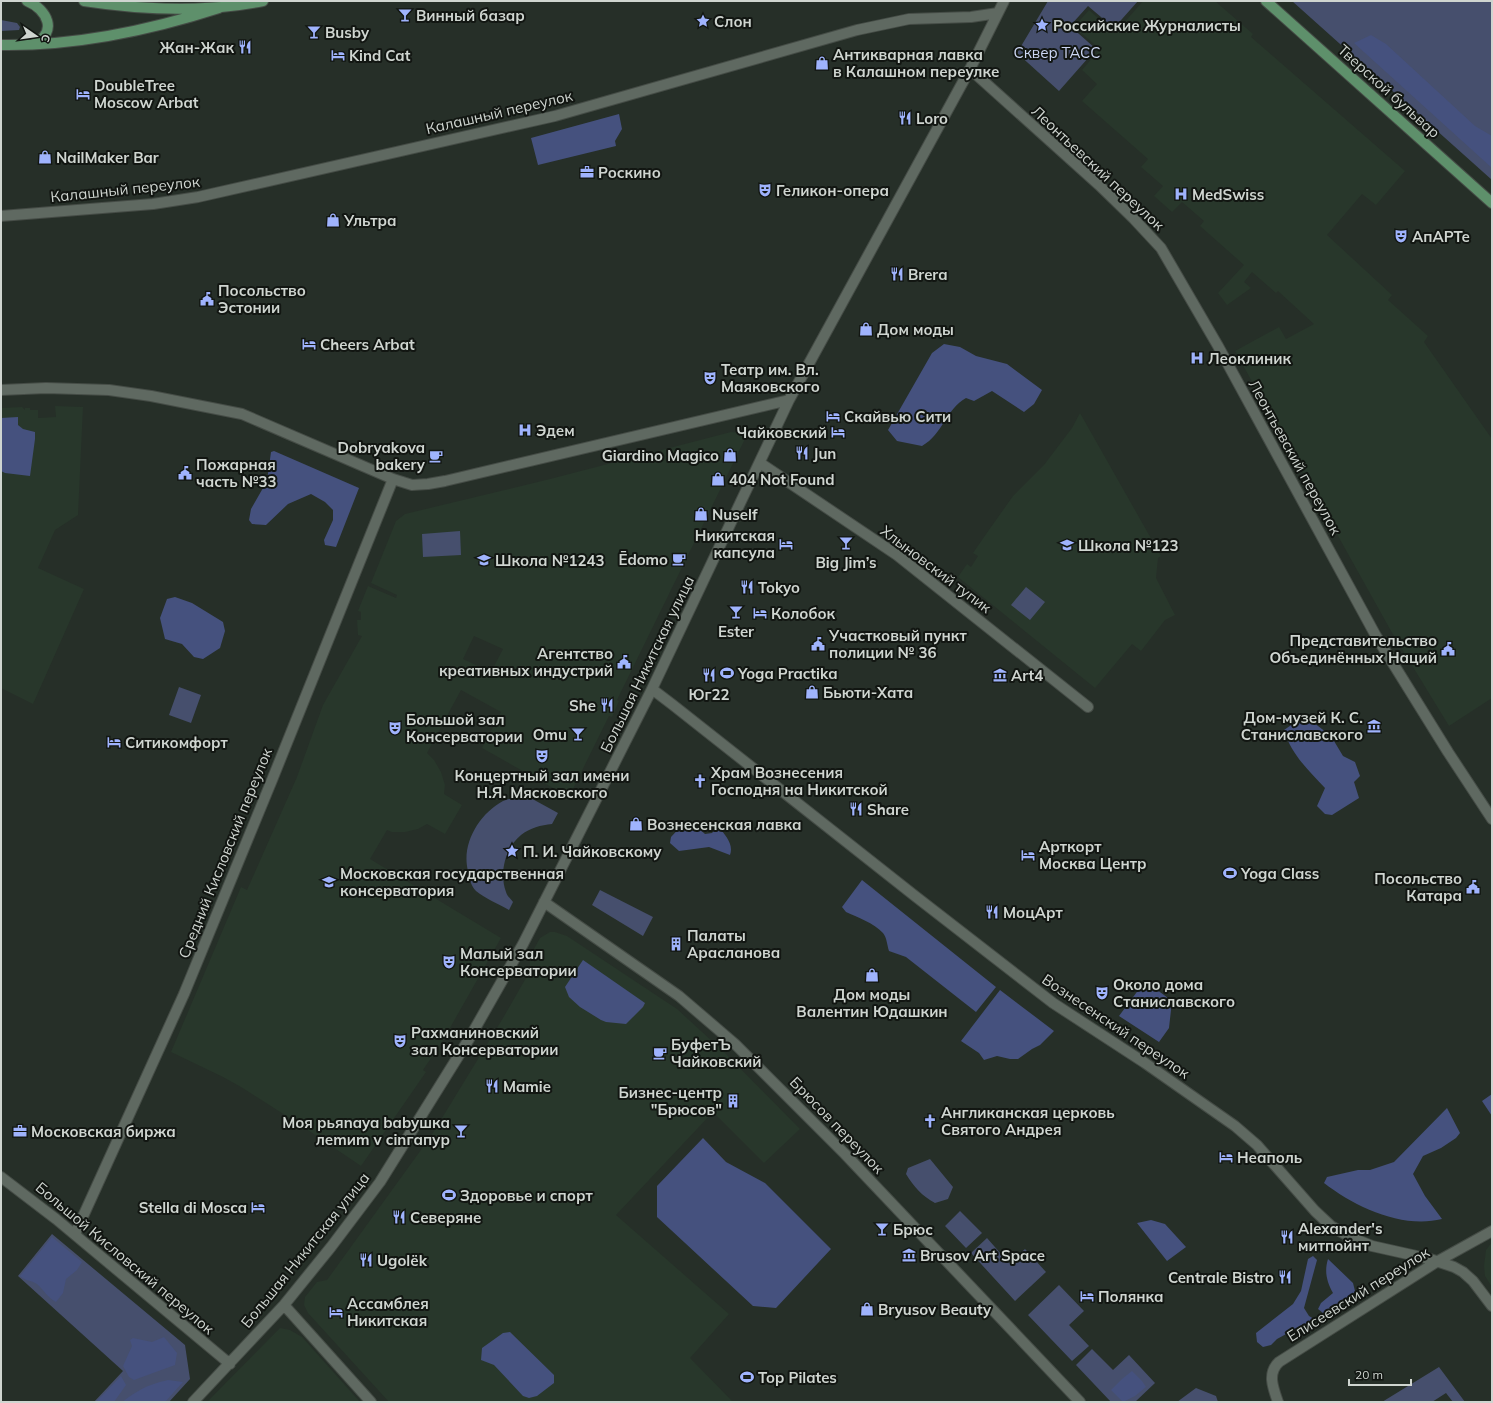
<svg xmlns="http://www.w3.org/2000/svg" width="1493" height="1403" viewBox="0 0 1493 1403" font-family="Mulish,sans-serif">
<style>
.built{fill:#28372b;fill-rule:evenodd}
.green{fill:#464f6d}
.forest{fill:#45517e}
.lines{fill:none;stroke-linecap:round;stroke-linejoin:round}
.minor-casing{stroke:#454c46;stroke-width:12}
.major-casing{stroke:#454c46;stroke-width:12}
.minor{stroke:#5f6961;stroke-width:10}
.major{stroke:#5e906b;stroke-width:10}
.labels{text-anchor:middle;dominant-baseline:central;stroke-width:4;stroke-linejoin:round;paint-order:stroke}
.poi-label{font-size:15px;font-weight:bold;fill:#cfd5d0;stroke:#121612;text-anchor:start}
.park-label{font-size:15px;fill:#cdd7f4;stroke:#121612}
.street-label{font-size:15px;fill:#cfd5d0;stroke:#121612}
</style>
<rect width="100%" height="100%" fill="#262f28"/>
<path class="built" d="M 1143,1 L 1215,1 L 1253,34 L 1251,37 L 1405,171 L 1376,205 L 1362,194 L 1327,235 L 1392,295 L 1388,300 L 1428,336 L 1424,342 L 1492,439 L 1492,698 L 1449,726 L 1391,631 L 1235,351 L 1279,327 L 1286,339 L 1314,324 L 1278,291 L 1276,293 L 1252,272 L 1244,282 L 1251,288 L 1227,305 L 1218,293 L 1244,265 L 1200,226 L 1204,221 L 1182,202 L 1172,212 L 1154,196 L 1163,186 L 1141,167 L 1148,159 L 1082,101 L 1097,84 L 1082,70 L 1100,49 L 1074,27 L 1089,10 L 1115,33 Z
M 55,406 L 83,407 L 78,515 L 55,530 L 38,568 L 84,589 L 33,704 L 1,688 L 1,408 L 22,407 L 25,410 L 25,408 L 30,408 L 30,410 L 38,410 L 38,418 L 56,417 Z
M 1080,413 L 1161,556 L 1158,558 L 1156,578 L 1175,615 L 1165,620 L 1141,651 L 1132,644 L 1095,688 L 958,577 L 967,564 L 971,567 L 978,556 L 973,553 L 984,537 L 1013,496 L 1044,465 L 1072,428 Z
M 731,432 L 742,433 L 744,437 L 744,441 L 617,700 L 619,701 L 612,717 L 609,716 L 569,797 L 482,748 L 501,712 L 461,690 L 427,753 L 434,760 L 441,772 L 445,785 L 444,794 L 462,805 L 445,834 L 427,824 L 418,829 L 405,832 L 392,832 L 387,830 L 370,859 L 501,938 L 442,1042 L 423,1070 L 426,1072 L 361,1166 L 299,1124 L 241,1087 L 223,1077 L 171,1052 L 241,887 L 247,890 L 297,777 L 323,705 L 362,636 L 358,635 L 357,620 L 361,620 L 361,612 L 358,611 L 368,586 L 396,598 L 397,595 L 371,583 L 396,521 L 405,514 L 550,479 ZM 474,636 L 503,649 L 491,672 L 463,659 Z
M 550,932 L 555,932 L 567,936 L 677,1009 L 726,1054 L 800,1129 L 764,1163 L 713,1112 L 616,1215 L 729,1314 L 690,1358 L 733,1402 L 389,1402 L 308,1313 L 304,1305 L 305,1297 L 317,1282 L 327,1280 L 431,1136 L 503,1018 L 530,971 L 530,956 L 540,938 Z
M 1492,1242 L 1492,1287 L 1485,1276 L 1484,1266 L 1486,1250 Z
M 280,1328 L 290,1330 L 302,1337 L 360,1402 L 207,1402 Z"/>
<path class="green" d="M 1048,1 L 1138,1 L 1114,28 L 1088,6 L 1070,26 L 1096,49 L 1059,91 L 1017,53 Z
M 1292,1 L 1492,1 L 1492,180 Z
M 1,20 L 17,23 L 20,27 L 19,30 L 1,31 Z
M 460,531 L 461,555 L 423,557 L 422,534 Z
M 1026,587 L 1045,602 L 1030,620 L 1011,605 Z
M 179,687 L 201,695 L 191,723 L 169,715 Z
M 527,796 L 558,813 L 552,824 C 541,825 530,828 521,835 C 505,848 499,873 506,892 C 507,896 511,899 513,902 L 509,910 C 499,904 484,898 476,891 C 471,886 469,878 468,871 C 461,844 479,814 503,801 C 511,798 519,797 527,796 Z
M 600,890 L 653,917 L 643,936 L 592,905 Z
M 930,1159 L 953,1187 L 948,1199 L 935,1203 C 922,1196 914,1187 906,1174 L 908,1168 Z
M 960,1211 L 982,1233 L 966,1248 L 945,1226 Z
M 52,1234 L 185,1345 L 190,1379 L 169,1402 L 94,1402 L 123,1371 L 18,1276 Z
M 987,1238 L 1009,1263 L 1025,1249 L 1046,1272 L 1015,1301 L 971,1253 Z
M 1059,1285 L 1084,1311 L 1069,1325 L 1089,1346 L 1072,1361 L 1028,1315 Z
M 1092,1349 L 1113,1370 L 1129,1355 L 1155,1383 L 1135,1402 L 1111,1402 L 1076,1365 Z
M 1439,1367 L 1465,1402 L 1453,1402 L 1446,1393 L 1432,1402 L 1382,1402 Z
M 1196,1388 L 1216,1396 L 1218,1402 L 1177,1402 Z"/>
<path class="forest" d="M 1371,35 L 1386,44 L 1475,126 L 1492,136 L 1492,168 L 1354,43 Z
M 619,114 L 622,129 L 615,141 L 616,146 L 538,165 L 531,138 Z
M 944,344 L 960,347 L 976,356 L 1007,364 L 1042,390 L 1034,404 L 1024,412 L 992,391 L 974,401 L 966,398 C 946,409 943,434 922,446 L 897,441 L 888,430 L 932,353 Z
M 18,417 L 18,425 L 23,429 L 35,432 L 35,439 L 30,476 L 5,473 L 1,471 L 1,418 Z
M 274,451 L 359,488 L 336,547 L 325,545 L 324,540 L 333,520 L 333,510 L 325,502 L 311,494 L 288,504 L 266,525 L 252,524 L 249,520 L 251,509 L 267,481 L 271,452 Z
M 175,597 L 192,603 L 223,622 L 225,631 L 220,648 L 203,659 L 194,657 L 182,644 L 165,639 L 160,618 L 167,599 Z
M 1300,719 L 1309,719 L 1331,736 L 1343,756 L 1355,762 L 1360,776 L 1354,782 L 1359,798 L 1332,815 L 1325,814 L 1317,806 L 1325,788 C 1308,770 1291,754 1284,730 Z
M 685,822 L 696,826 L 705,834 L 712,833 L 718,826 C 725,835 734,844 730,855 L 709,847 L 679,851 L 670,843 L 671,837 Z
M 862,880 L 996,987 L 976,1012 L 906,957 L 889,951 C 887,945 887,938 883,933 C 874,923 857,917 846,912 L 842,907 Z
M 583,960 L 645,1003 L 643,1007 L 626,1024 L 606,1022 L 601,1020 L 580,1007 L 569,997 L 565,987 Z
M 1145,981 L 1168,998 L 1170,1004 L 1171,1010 L 1169,1028 L 1159,1042 L 1119,1016 Z
M 1000,990 L 1054,1031 L 1040,1045 L 1032,1049 L 1018,1059 L 1010,1059 L 997,1056 L 984,1060 L 979,1053 L 961,1041 Z
M 1492,1094 L 1492,1116 L 1482,1101 Z
M 1447,1108 L 1460,1133 L 1456,1138 L 1441,1148 L 1423,1156 L 1413,1174 L 1425,1196 L 1442,1219 C 1402,1229 1355,1207 1324,1183 L 1327,1177 L 1358,1170 L 1370,1170 L 1394,1162 Z
M 703,1138 L 726,1162 L 765,1183 L 831,1249 L 776,1308 L 753,1306 L 657,1217 L 657,1186 Z
M 1151,1220 L 1165,1224 L 1186,1247 L 1167,1261 L 1137,1223 Z
M 52,1237 L 82,1262 L 77,1270 L 66,1279 L 63,1293 L 56,1302 C 47,1297 44,1290 37,1284 C 31,1280 25,1281 20,1276 Z
M 1313,1256 L 1317,1260 L 1304,1308 L 1309,1316 L 1314,1319 L 1277,1339 L 1271,1345 L 1263,1347 L 1257,1342 L 1256,1333 L 1293,1304 L 1301,1291 L 1308,1259 Z
M 1328,1259 L 1353,1283 L 1355,1291 L 1350,1298 L 1323,1313 L 1318,1309 L 1321,1303 L 1333,1293 C 1327,1282 1324,1272 1328,1259 Z
M 510,1332 L 554,1375 L 554,1383 L 537,1396 L 529,1398 L 523,1396 L 494,1365 L 481,1360 L 482,1348 L 503,1333 Z
M 164,1337 L 177,1353 L 175,1365 L 134,1380 L 129,1377 L 123,1366 L 132,1346 L 130,1340 L 133,1338 L 152,1342 Z
M 1132,1371 L 1142,1381 L 1146,1387 L 1135,1396 L 1123,1402 L 1111,1390 L 1122,1379 Z
M 121,1376 L 126,1385 L 114,1402 L 96,1402 Z
M 168,1380 L 183,1382 L 165,1402 L 122,1402 C 140,1389 147,1385 168,1380 Z"/>
<g class="lines">
<g class="minor-casing">
<path id="minor" d="M 970,69 L 1099,185 L 1134,219 L 1161,248 L 1218,346 L 1376,636 L 1448,752 L 1492,819
M 1,216 L 153,204 L 198,197 L 555,116 L 857,30 L 909,19 L 971,17 L 998,13
M 1,390 L 46,388 L 109,390 L 151,396 L 242,414 L 393,479 L 412,485 L 428,484 L 445,481 L 789,400
M 760,463 L 897,555 L 1088,707
M 652,689 L 673,705 L 915,896 L 1053,1003 L 1145,1063 L 1235,1126 L 1257,1145 L 1315,1211 L 1331,1226 L 1350,1237 L 1372,1246 L 1430,1259 L 1454,1267 L 1463,1272 L 1473,1281 L 1492,1306
M 544,902 L 679,996 L 735,1044 L 845,1154 L 1080,1402
M 1,1177 L 56,1219 L 230,1364
M 75,1234 L 184,994 L 272,780 L 393,479
M 284,1305 L 371,1402
M 193,1402 L 284,1305 L 331,1247 L 380,1182 L 469,1039 L 523,944 L 652,689 L 789,400 L 970,69 L 1004,1
M 1278,1402 C 1273,1388 1267,1373 1279,1362 L 1438,1261 L 1492,1231"/>
</g>
<g class="major-casing">
<path id="major" d="M 27,1 C 47,9 59,33 33,44
M 84,1 C 143,10 204,13 263,1
M 1266,1 L 1492,203
M 1,45 C 73,46 151,30 219,8"/>
</g>
<use href="#minor" class="minor"/>
<use href="#major" class="major"/>
</g>
<defs>
<g id="bar-bare" transform="scale(1.08)"><path d="M-6-5H6L.8 .8V4.5H3.5V6h-7V4.5H-.8V.8Z" fill="#9fb3fd" stroke="#121612" stroke-width="2.5" paint-order="stroke"/></g>
<g id="sight-bare" transform="scale(1.08)"><path d="M0-6L1.8-2.2L6-1.7L2.9 1.2L3.7 5.4L0 3.3L-3.7 5.4L-2.9 1.2L-6-1.7L-1.8-2.2Z" fill="#9fb3fd" stroke="#121612" stroke-width="2.5" paint-order="stroke"/></g>
<g id="restaurant-bare" transform="scale(1.08)"><path d="M-5-6h1v4h1v-4h1v4h1v-4h1v5L-1.5 .5V6h-2V.5L-5-1ZM5-6V6H3V1.5H1.5Q1.5-4 5-6Z" fill="#9fb3fd" stroke="#121612" stroke-width="2.5" paint-order="stroke"/></g>
<g id="hotel-bare" transform="scale(1.08)"><path d="M-6-4.5h1.5V1H6V5H4.5V3h-9V5H-6ZM-4 0a1.8 1.8 0 1 1 3.6 0ZM.5 0V-2.5h3Q6-2.5 6 0Z" fill="#9fb3fd" stroke="#121612" stroke-width="2.5" paint-order="stroke"/></g>
<g id="shop-bare" transform="scale(1.08)"><path d="M-5-2.5h2.3a2.7 3.5 0 0 1 5.4 0H5L5.5 6h-11ZM-1.5-2.5h3a1.5 2.3 0 0 0-3 0Z" fill="#9fb3fd" stroke="#121612" stroke-width="2.5" paint-order="stroke"/></g>
<g id="office-bare" transform="scale(1.08)"><path d="M-6-3h4V-5.5h4V-3h4V5H-6ZM-1-4.5V-3h2v-1.5ZM-6 0V1H6V0Z" fill="#9fb3fd" stroke="#121612" stroke-width="2.5" paint-order="stroke"/></g>
<g id="theatre-bare" transform="scale(1.08)"><path d="M-5-5.5Q0-4 5-5.5V0Q5 5 0 6Q-5 5-5 0ZM-3.3-2.5H-1v1.5H-3.3ZM1-2.5H3.3v1.5H1ZM-2.8 1Q0 5.5 2.8 1Z" fill="#9fb3fd" stroke="#121612" stroke-width="2.5" paint-order="stroke"/></g>
<g id="hospital-bare" transform="scale(1.08)"><path d="M-5-5h3v3.5h4V-5h3V5h-3V1.5h-4V5h-3Z" fill="#9fb3fd" stroke="#121612" stroke-width="2.5" paint-order="stroke"/></g>
<g id="civic-bare" transform="scale(1.08)"><path d="M-.6-6.5H3V-4.5H.6V-3L4-1V1h2V6H-6V1h2V-1L-.6-3ZM-1.2 2.5V6h2.4V2.5Z" fill="#9fb3fd" stroke="#121612" stroke-width="2.5" paint-order="stroke"/></g>
<g id="cafe-bare" transform="scale(1.08)"><path d="M-5.5-4.5H6V0H3Q3 3.5 0 3.5H-2.5Q-5.5 3.5-5.5 0ZM3-3.2v2h1.7v-2ZM-6 4.5H4V6H-6Z" fill="#9fb3fd" stroke="#121612" stroke-width="2.5" paint-order="stroke"/></g>
<g id="school-bare" transform="scale(1.08)"><path d="M0-5L7-2L0 1L-7-2ZM-4 1L0 2.5L4 1V4Q0 6-4 4Z" fill="#9fb3fd" stroke="#121612" stroke-width="2.5" paint-order="stroke"/></g>
<g id="stadium-bare" transform="scale(1.08)"><path d="M0-5a6.5 5 0 1 0 0 10a6.5 5 0 1 0 0-10ZM-3.5-1.8h7v3.6h-7Z" fill="#9fb3fd" stroke="#121612" stroke-width="2.5" paint-order="stroke"/></g>
<g id="museum-bare" transform="scale(1.08)"><path d="M0-6L6-3V-2H-6V-3ZM-5-1h2V3h-2ZM-1-1h2V3h-2ZM3-1h2V3H3ZM-6 4H6V6H-6Z" fill="#9fb3fd" stroke="#121612" stroke-width="2.5" paint-order="stroke"/></g>
<g id="church-bare" transform="scale(1.08)"><path d="M-1.2-6h2.4v3.5h3.3v2.4h-3.3V6h-2.4V-.1h-3.3v-2.4h3.3Z" fill="#9fb3fd" stroke="#121612" stroke-width="2.5" paint-order="stroke"/></g>
<g id="university-bare" transform="scale(1.08)"><path d="M0-5L7-2L0 1L-7-2ZM-4 1L0 2.5L4 1V4Q0 6-4 4Z" fill="#9fb3fd" stroke="#121612" stroke-width="2.5" paint-order="stroke"/></g>
<g id="building-bare" transform="scale(1.08)"><path d="M-4-6H4V6H1V3H-1V6H-4ZM-2.5-4.3h1.7v1.8h-1.7ZM.8-4.3h1.7v1.8H.8ZM-2.5-1h1.7V.8h-1.7ZM.8-1h1.7V.8H.8Z" fill="#9fb3fd" stroke="#121612" stroke-width="2.5" paint-order="stroke"/></g>
</defs>
<g fill-rule="evenodd">
<use href="#bar-bare" x="405" y="15"/>
<use href="#sight-bare" x="703" y="21"/>
<use href="#sight-bare" x="1042" y="25"/>
<use href="#bar-bare" x="314" y="32"/>
<use href="#restaurant-bare" x="245" y="47"/>
<use href="#hotel-bare" x="338" y="55"/>
<use href="#shop-bare" x="822" y="63"/>
<use href="#hotel-bare" x="83" y="94"/>
<use href="#restaurant-bare" x="905" y="118"/>
<use href="#shop-bare" x="45" y="157"/>
<use href="#office-bare" x="587" y="172"/>
<use href="#theatre-bare" x="765" y="190"/>
<use href="#hospital-bare" x="1181" y="194"/>
<use href="#shop-bare" x="333" y="220"/>
<use href="#theatre-bare" x="1401" y="236"/>
<use href="#restaurant-bare" x="897" y="274"/>
<use href="#civic-bare" x="207" y="299"/>
<use href="#shop-bare" x="866" y="329"/>
<use href="#hotel-bare" x="309" y="344"/>
<use href="#hospital-bare" x="1197" y="358"/>
<use href="#theatre-bare" x="710" y="378"/>
<use href="#hotel-bare" x="833" y="416"/>
<use href="#hospital-bare" x="525" y="430"/>
<use href="#hotel-bare" x="838" y="432"/>
<use href="#restaurant-bare" x="802" y="453"/>
<use href="#shop-bare" x="730" y="455"/>
<use href="#cafe-bare" x="436" y="456"/>
<use href="#civic-bare" x="185" y="473"/>
<use href="#shop-bare" x="718" y="479"/>
<use href="#shop-bare" x="701" y="514"/>
<use href="#bar-bare" x="846" y="543"/>
<use href="#hotel-bare" x="786" y="544"/>
<use href="#school-bare" x="1067" y="545"/>
<use href="#cafe-bare" x="679" y="559"/>
<use href="#school-bare" x="484" y="560"/>
<use href="#restaurant-bare" x="747" y="587"/>
<use href="#bar-bare" x="736" y="612"/>
<use href="#hotel-bare" x="760" y="613"/>
<use href="#civic-bare" x="818" y="644"/>
<use href="#civic-bare" x="1448" y="649"/>
<use href="#civic-bare" x="624" y="662"/>
<use href="#stadium-bare" x="727" y="673"/>
<use href="#restaurant-bare" x="709" y="675"/>
<use href="#museum-bare" x="1000" y="675"/>
<use href="#shop-bare" x="812" y="692"/>
<use href="#restaurant-bare" x="607" y="705"/>
<use href="#museum-bare" x="1374" y="726"/>
<use href="#theatre-bare" x="395" y="728"/>
<use href="#bar-bare" x="578" y="734"/>
<use href="#hotel-bare" x="114" y="742"/>
<use href="#theatre-bare" x="542" y="756"/>
<use href="#church-bare" x="700" y="781"/>
<use href="#restaurant-bare" x="856" y="809"/>
<use href="#shop-bare" x="636" y="824"/>
<use href="#sight-bare" x="512" y="851"/>
<use href="#hotel-bare" x="1028" y="855"/>
<use href="#stadium-bare" x="1230" y="873"/>
<use href="#university-bare" x="329" y="882"/>
<use href="#civic-bare" x="1473" y="887"/>
<use href="#restaurant-bare" x="992" y="912"/>
<use href="#building-bare" x="676" y="944"/>
<use href="#theatre-bare" x="449" y="962"/>
<use href="#shop-bare" x="872" y="975"/>
<use href="#theatre-bare" x="1102" y="993"/>
<use href="#theatre-bare" x="400" y="1041"/>
<use href="#cafe-bare" x="660" y="1053"/>
<use href="#restaurant-bare" x="492" y="1086"/>
<use href="#building-bare" x="733" y="1101"/>
<use href="#church-bare" x="930" y="1121"/>
<use href="#office-bare" x="20" y="1131"/>
<use href="#bar-bare" x="461" y="1131"/>
<use href="#hotel-bare" x="1226" y="1157"/>
<use href="#stadium-bare" x="449" y="1195"/>
<use href="#hotel-bare" x="258" y="1207"/>
<use href="#restaurant-bare" x="399" y="1217"/>
<use href="#bar-bare" x="882" y="1229"/>
<use href="#restaurant-bare" x="1287" y="1237"/>
<use href="#museum-bare" x="909" y="1255"/>
<use href="#restaurant-bare" x="366" y="1260"/>
<use href="#restaurant-bare" x="1285" y="1277"/>
<use href="#hotel-bare" x="1087" y="1296"/>
<use href="#shop-bare" x="867" y="1309"/>
<use href="#hotel-bare" x="336" y="1312"/>
<use href="#stadium-bare" x="747" y="1377"/>
</g>
<g class="labels">
<g class="poi-label">
<text x="416" y="15">Винный базар</text>
<text x="714" y="21">Слон</text>
<text x="1053" y="25">Российские Журналисты</text>
<text x="325" y="32">Busby</text>
<text x="234" y="47" text-anchor="end">Жан-Жак</text>
<text x="833" y="54">Антикварная лавка<tspan x="833" dy="17">в Калашном переулке</tspan></text>
<text x="349" y="55">Kind Cat</text>
<text x="94" y="85">DoubleTree<tspan x="94" dy="17">Moscow Arbat</tspan></text>
<text x="916" y="118">Loro</text>
<text x="56" y="157">NailMaker Bar</text>
<text x="598" y="172">Роскино</text>
<text x="776" y="190">Геликон-опера</text>
<text x="1192" y="194">MedSwiss</text>
<text x="344" y="220">Ультра</text>
<text x="1412" y="236">АпАРТе</text>
<text x="908" y="274">Brera</text>
<text x="218" y="290">Посольство<tspan x="218" dy="17">Эстонии</tspan></text>
<text x="877" y="329">Дом моды</text>
<text x="320" y="344">Cheers Arbat</text>
<text x="1208" y="358">Леоклиник</text>
<text x="721" y="369">Театр им. Вл.<tspan x="721" dy="17">Маяковского</tspan></text>
<text x="844" y="416">Скайвью Сити</text>
<text x="536" y="430">Эдем</text>
<text x="827" y="432" text-anchor="end">Чайковский</text>
<text x="425" y="447" text-anchor="end">Dobryakova<tspan x="425" dy="17">bakery</tspan></text>
<text x="813" y="453">Jun</text>
<text x="719" y="455" text-anchor="end">Giardino Magico</text>
<text x="196" y="464">Пожарная<tspan x="196" dy="17">часть №33</tspan></text>
<text x="729" y="479">404 Not Found</text>
<text x="712" y="514">Nuself</text>
<text x="775" y="535" text-anchor="end">Никитская<tspan x="775" dy="17">капсула</tspan></text>
<text x="1078" y="545">Школа №123</text>
<text x="668" y="559" text-anchor="end">Ēdomo</text>
<text x="495" y="560">Школа №1243</text>
<text x="846" y="562" text-anchor="middle">Big Jim’s</text>
<text x="758" y="587">Tokyo</text>
<text x="771" y="613">Колобок</text>
<text x="736" y="631" text-anchor="middle">Ester</text>
<text x="829" y="635">Участковый пункт<tspan x="829" dy="17">полиции № 36</tspan></text>
<text x="1437" y="640" text-anchor="end">Представительство<tspan x="1437" dy="17">Объединённых Наций</tspan></text>
<text x="613" y="653" text-anchor="end">Агентство<tspan x="613" dy="17">креативных индустрий</tspan></text>
<text x="738" y="673">Yoga Practika</text>
<text x="1011" y="675">Art4</text>
<text x="823" y="692">Бьюти-Хата</text>
<text x="709" y="694" text-anchor="middle">Юг22</text>
<text x="596" y="705" text-anchor="end">She</text>
<text x="1363" y="717" text-anchor="end">Дом-музей К. С.<tspan x="1363" dy="17">Станиславского</tspan></text>
<text x="406" y="719">Большой зал<tspan x="406" dy="17">Консерватории</tspan></text>
<text x="567" y="734" text-anchor="end">Omu</text>
<text x="125" y="742">Ситикомфорт</text>
<text x="711" y="772">Храм Вознесения<tspan x="711" dy="17">Господня на Никитской</tspan></text>
<text x="542" y="775" text-anchor="middle">Концертный зал имени<tspan x="542" dy="17">Н.Я. Мясковского</tspan></text>
<text x="867" y="809">Share</text>
<text x="647" y="824">Вознесенская лавка</text>
<text x="1039" y="846">Арткорт<tspan x="1039" dy="17">Москва Центр</tspan></text>
<text x="523" y="851">П. И. Чайковскому</text>
<text x="340" y="873">Московская государственная<tspan x="340" dy="17">консерватория</tspan></text>
<text x="1241" y="873">Yoga Class</text>
<text x="1462" y="878" text-anchor="end">Посольство<tspan x="1462" dy="17">Катара</tspan></text>
<text x="1003" y="912">МоцАрт</text>
<text x="687" y="935">Палаты<tspan x="687" dy="17">Арасланова</tspan></text>
<text x="460" y="953">Малый зал<tspan x="460" dy="17">Консерватории</tspan></text>
<text x="1113" y="984">Около дома<tspan x="1113" dy="17">Станиславского</tspan></text>
<text x="872" y="994" text-anchor="middle">Дом моды<tspan x="872" dy="17">Валентин Юдашкин</tspan></text>
<text x="411" y="1032">Рахманиновский<tspan x="411" dy="17">зал Консерватории</tspan></text>
<text x="671" y="1044">БуфетЪ<tspan x="671" dy="17">Чайковский</tspan></text>
<text x="503" y="1086">Mamie</text>
<text x="722" y="1092" text-anchor="end">Бизнес-центр<tspan x="722" dy="17">"Брюсов"</tspan></text>
<text x="941" y="1112">Англиканская церковь<tspan x="941" dy="17">Святого Андрея</tspan></text>
<text x="450" y="1122" text-anchor="end">Моя рьяnaya babyшка<tspan x="450" dy="17">леmиm v cinгапур</tspan></text>
<text x="31" y="1131">Московская биржа</text>
<text x="1237" y="1157">Неаполь</text>
<text x="460" y="1195">Здоровье и спорт</text>
<text x="247" y="1207" text-anchor="end">Stella di Mosca</text>
<text x="410" y="1217">Северяне</text>
<text x="1298" y="1228">Alexander's<tspan x="1298" dy="17">митпойнт</tspan></text>
<text x="893" y="1229">Брюс</text>
<text x="920" y="1255">Brusov Art Space</text>
<text x="377" y="1260">Ugolёk</text>
<text x="1274" y="1277" text-anchor="end">Centrale Bistro</text>
<text x="1098" y="1296">Полянка</text>
<text x="347" y="1303">Ассамблея<tspan x="347" dy="17">Никитская</tspan></text>
<text x="878" y="1309">Bryusov Beauty</text>
<text x="758" y="1377">Top Pilates</text>
</g>
<g class="park-label">
<text x="1057" y="52">Сквер ТАСС</text>
</g>
<g class="street-label">
<text transform="translate(1389 91) rotate(42)">Тверской бульвар</text>
<text transform="translate(499 112) rotate(-13)">Калашный переулок</text>
<text transform="translate(1098 168) rotate(43)">Леонтьевский переулок</text>
<text transform="translate(125 189) rotate(-6)">Калашный переулок</text>
<text transform="translate(1295 457) rotate(61)">Леонтьевский переулок</text>
<text transform="translate(936 569) rotate(37)">Хлыновский тупик</text>
<text transform="translate(647 664) rotate(-64)">Большая Никитская улица</text>
<text transform="translate(225 853) rotate(-68)">Средний Кисловский переулок</text>
<text transform="translate(1116 1026) rotate(34)">Вознесенский переулок</text>
<text transform="translate(837 1125) rotate(46)">Брюсов переулок</text>
<text transform="translate(305 1250) rotate(-51)">Большая Никитская улица</text>
<text transform="translate(125 1258) rotate(40)">Большой Кисловский переулок</text>
<text transform="translate(1358 1294) rotate(-32)">Елисеевский переулок</text>
</g>
</g>
<rect width="1493" height="1403" fill="none" stroke="#cfd5d0" stroke-width="4"/>
<g transform="translate(36 36) rotate(103)" stroke="#121612" stroke-width="3" paint-order="stroke">
<path d="M0-3L7 15L0 10L-7 15Z" fill="#cfd5d0"/>
<text y="-6" font-size="11" font-weight="bold" text-anchor="middle" fill="#cfd5d0">С</text>
</g>
<path d="M1349 1379v6h62v-6" fill="none" stroke="#cfd5d0" stroke-width="2"/>
<text x="1355" y="1379" font-size="12" fill="#cfd5d0" stroke="#121612" stroke-width="3" paint-order="stroke">20 m</text>
</svg>
